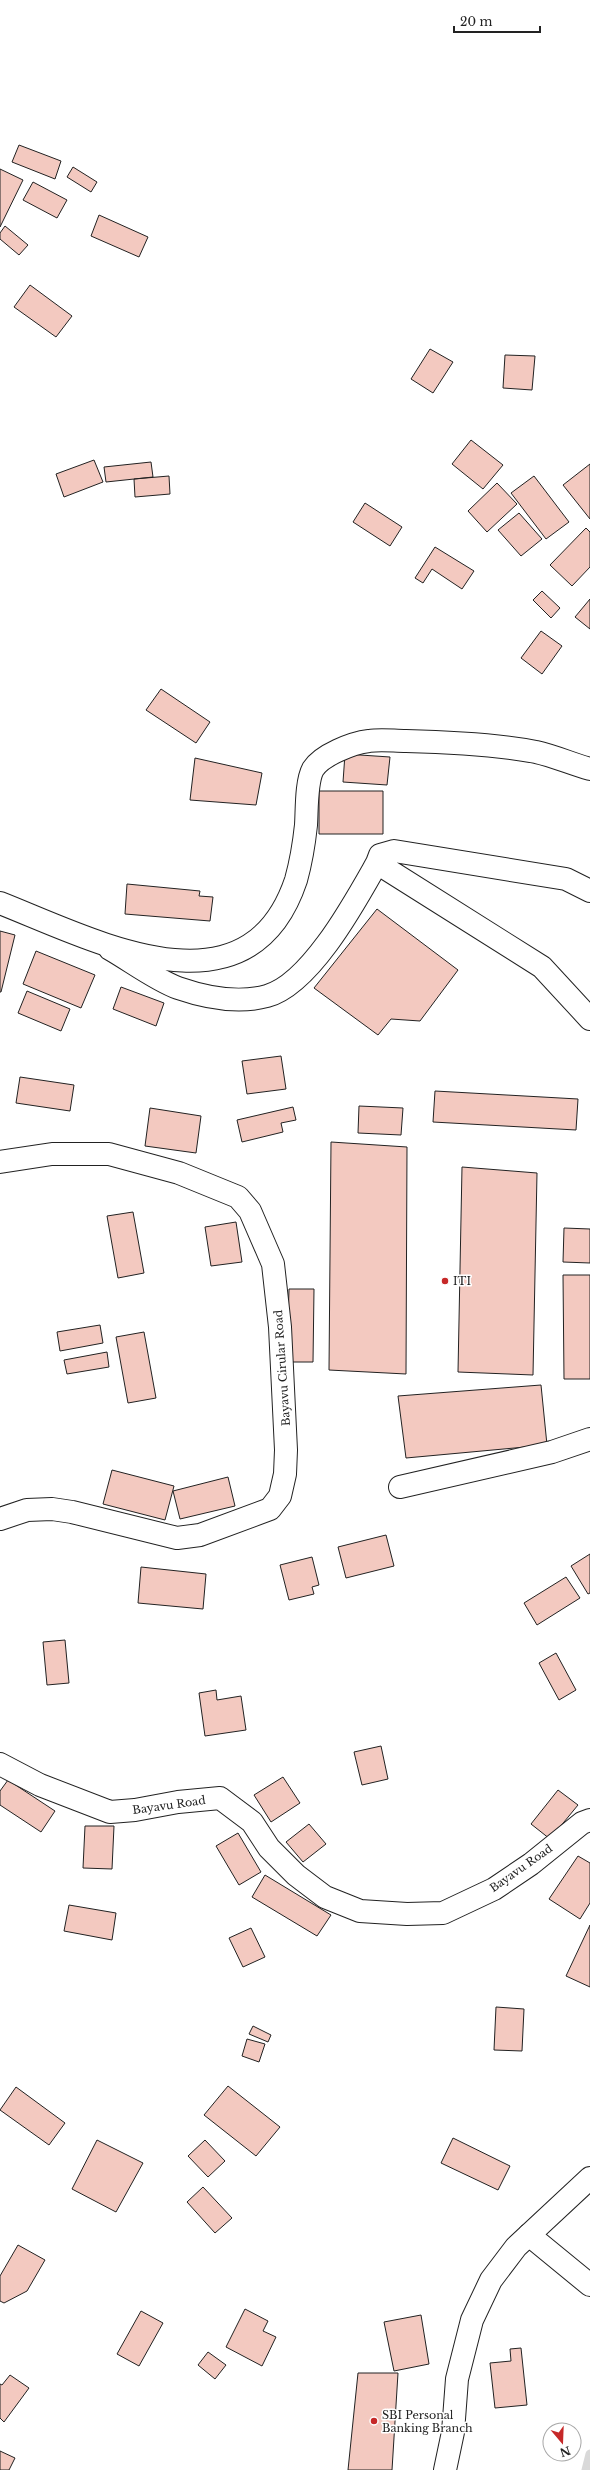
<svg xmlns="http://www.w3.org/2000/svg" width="590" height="2470" viewBox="0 0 590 2470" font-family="'Libre Baskerville',serif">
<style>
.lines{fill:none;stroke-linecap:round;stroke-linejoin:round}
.stream{stroke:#d9d9d9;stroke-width:9}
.building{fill:#f3c9c0;stroke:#222}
.minor-casing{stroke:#222;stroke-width:24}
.major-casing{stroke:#222;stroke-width:24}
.highway-casing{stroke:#222;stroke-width:24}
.minor{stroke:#fff;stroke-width:22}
.major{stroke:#fff;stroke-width:22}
.highway{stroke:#fff;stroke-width:22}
.poi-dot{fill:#c62828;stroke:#fff;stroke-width:1.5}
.labels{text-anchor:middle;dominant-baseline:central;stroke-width:3;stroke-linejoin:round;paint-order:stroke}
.poi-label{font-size:11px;fill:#222;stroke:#fff;text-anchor:start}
.street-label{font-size:11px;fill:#222;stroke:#fff}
</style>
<rect width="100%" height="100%" fill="#fff"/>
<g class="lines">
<path class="stream" d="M 586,2470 L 590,2454"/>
</g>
<path class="building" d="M 19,145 L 61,161 L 55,179 L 12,162 Z
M 73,167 L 97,182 L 91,192 L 67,177 Z
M 0,169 L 23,180 L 0,227 Z
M 33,182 L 67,200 L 57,218 L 23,200 Z
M 99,215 L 148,237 L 139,257 L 91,236 Z
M 5,226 L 28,245 L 19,255 L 0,239 L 0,233 Z
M 30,285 L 72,316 L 56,337 L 14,307 Z
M 430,349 L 453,362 L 433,393 L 411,379 Z
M 505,355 L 535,356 L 532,390 L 503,388 Z
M 471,440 L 503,465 L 483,489 L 452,464 Z
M 94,460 L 103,482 L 64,497 L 56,474 Z
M 151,462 L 153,477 L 106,482 L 104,467 Z
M 590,464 L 590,519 L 563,485 Z
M 169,476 L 170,494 L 135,497 L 134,479 Z
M 534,476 L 569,522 L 546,539 L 511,493 Z
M 497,483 L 517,504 L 487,532 L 468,511 Z
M 365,503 L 402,527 L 390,546 L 353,522 Z
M 519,513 L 542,539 L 521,556 L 498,530 Z
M 586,528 L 590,532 L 590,567 L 572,586 L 550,565 Z
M 435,547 L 474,571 L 462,589 L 432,569 L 423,583 L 415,578 Z
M 542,591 L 560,608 L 551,618 L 533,600 Z
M 590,599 L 590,629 L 575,617 Z
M 541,631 L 562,646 L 542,674 L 521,658 Z
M 161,689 L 210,722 L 196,743 L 146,710 Z
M 345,754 L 390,757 L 387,785 L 343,782 Z
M 195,758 L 262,773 L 256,805 L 190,800 Z
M 319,791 L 383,791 L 383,834 L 319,834 Z
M 127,884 L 200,891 L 199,896 L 213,897 L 210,921 L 125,914 Z
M 377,909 L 458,970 L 420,1021 L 391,1019 L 378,1035 L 314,988 Z
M 0,931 L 15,935 L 1,992 L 0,992 Z
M 36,951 L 95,975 L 81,1008 L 23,984 Z
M 121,987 L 164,1003 L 156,1026 L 113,1009 Z
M 27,991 L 70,1009 L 61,1031 L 18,1013 Z
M 281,1056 L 286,1089 L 247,1094 L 242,1061 Z
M 20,1077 L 74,1085 L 70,1111 L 16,1103 Z
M 435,1091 L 578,1099 L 576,1130 L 433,1122 Z
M 359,1106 L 403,1108 L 401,1135 L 358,1133 Z
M 293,1107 L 296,1120 L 281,1123 L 283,1132 L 242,1142 L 237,1120 Z
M 150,1108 L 201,1116 L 196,1153 L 145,1146 Z
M 331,1142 L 407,1147 L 406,1374 L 329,1370 Z
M 462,1167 L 537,1173 L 533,1375 L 458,1372 Z
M 133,1212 L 144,1273 L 118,1278 L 107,1216 Z
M 236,1222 L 242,1262 L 211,1266 L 205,1227 Z
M 564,1228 L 590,1229 L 590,1263 L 563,1262 Z
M 563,1275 L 590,1275 L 590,1379 L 564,1379 Z
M 289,1289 L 314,1289 L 313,1362 L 287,1362 Z
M 100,1325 L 103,1343 L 60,1351 L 57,1332 Z
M 144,1332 L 156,1398 L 128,1403 L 116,1337 Z
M 107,1352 L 109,1367 L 67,1374 L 64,1360 Z
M 541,1385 L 547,1445 L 406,1458 L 398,1396 Z
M 112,1470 L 174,1486 L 165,1520 L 103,1504 Z
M 228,1477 L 235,1506 L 180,1519 L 173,1491 Z
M 386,1535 L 394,1566 L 346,1578 L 338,1547 Z
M 590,1554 L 590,1593 L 588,1594 L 571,1566 Z
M 312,1557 L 319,1585 L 312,1587 L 314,1594 L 289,1600 L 280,1565 Z
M 141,1567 L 206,1574 L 203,1609 L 138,1603 Z
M 566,1577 L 580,1598 L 537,1625 L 524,1603 Z
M 65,1640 L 69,1683 L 47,1685 L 43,1642 Z
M 556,1653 L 576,1690 L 559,1700 L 539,1663 Z
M 216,1690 L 217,1700 L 241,1696 L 246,1730 L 205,1736 L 199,1693 Z
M 381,1746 L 388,1779 L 362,1785 L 354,1752 Z
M 283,1777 L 300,1803 L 271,1822 L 254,1795 Z
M 8,1780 L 55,1811 L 41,1832 L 0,1805 L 0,1791 Z
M 558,1790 L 578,1805 L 550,1839 L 531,1824 Z
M 309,1824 L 326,1844 L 303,1862 L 286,1842 Z
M 85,1826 L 114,1826 L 112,1869 L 83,1868 Z
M 238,1833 L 261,1872 L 239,1885 L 216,1846 Z
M 578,1856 L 590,1863 L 590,1903 L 580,1919 L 549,1899 Z
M 265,1875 L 331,1915 L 317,1936 L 252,1897 Z
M 69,1905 L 116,1913 L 112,1940 L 64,1931 Z
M 590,1925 L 590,1987 L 566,1976 Z
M 251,1928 L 265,1957 L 243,1967 L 229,1938 Z
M 496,2007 L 524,2009 L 522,2051 L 494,2050 Z
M 253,2026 L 271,2035 L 268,2042 L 249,2034 Z
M 247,2039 L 265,2044 L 259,2062 L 242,2056 Z
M 228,2086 L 280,2127 L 256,2156 L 204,2115 Z
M 16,2087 L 65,2123 L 49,2145 L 0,2110 Z
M 453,2138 L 510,2166 L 498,2190 L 441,2163 Z
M 97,2140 L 143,2163 L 116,2212 L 72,2189 Z
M 205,2140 L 225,2161 L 208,2177 L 188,2156 Z
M 203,2187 L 232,2218 L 215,2233 L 187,2202 Z
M 18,2245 L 45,2260 L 27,2291 L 4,2303 L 0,2301 L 0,2276 Z
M 245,2309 L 268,2321 L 263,2331 L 276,2337 L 262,2366 L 226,2347 Z
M 141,2311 L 163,2323 L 139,2366 L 117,2354 Z
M 421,2315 L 429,2364 L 394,2371 L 384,2322 Z
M 521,2348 L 527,2405 L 495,2408 L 490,2363 L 511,2361 L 510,2349 Z
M 208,2352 L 226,2365 L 215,2379 L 198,2365 Z
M 358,2373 L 398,2373 L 392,2470 L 348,2470 Z
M 10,2375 L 29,2388 L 4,2422 L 0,2418 L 0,2384 L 2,2385 Z
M 0,2451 L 15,2458 L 9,2470 L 0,2470 Z"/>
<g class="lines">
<g class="minor-casing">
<path id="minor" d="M 377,863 L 380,855 L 394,851 L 566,879 L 590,891
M 110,949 C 131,961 156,980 178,988 C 207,998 238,1004 267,996 C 311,984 356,900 377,863 L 542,967 L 590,1019
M 0,1162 L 52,1154 L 109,1154 L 179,1173 L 238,1197 L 250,1211 L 273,1264 L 280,1327 L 286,1450 L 285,1474 L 280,1496 L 270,1509 L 200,1535 L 177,1538 L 72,1512 L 52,1509 L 27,1510 L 0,1519
M 400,1487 L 552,1452 L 590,1439
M 0,1764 L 40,1785 L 110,1812 L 135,1810 L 178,1802 L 220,1798 L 252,1822 L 269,1848 L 296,1875 L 325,1897 L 360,1911 L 407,1914 L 443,1913 L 494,1889 L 531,1864 L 582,1823 L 590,1820
M 529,2235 L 590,2285"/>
</g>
<g class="major-casing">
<path id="major" d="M 445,2470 L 453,2432 L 457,2379 L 472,2320 L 491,2280 L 516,2247 L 590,2178"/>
</g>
<g class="highway-casing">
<path id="highway" d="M 0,903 C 94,940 248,1023 296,880 C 301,862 304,844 306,825 C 307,810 306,782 313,769 C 322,755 352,743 369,741 C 381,739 394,741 406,741 C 449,742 494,744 536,752 C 554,756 572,764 590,769"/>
</g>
<use href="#minor" class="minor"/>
<use href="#major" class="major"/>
<use href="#highway" class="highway"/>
</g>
<g class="poi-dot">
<circle cx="445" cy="1281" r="4"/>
<circle cx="374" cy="2421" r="4"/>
</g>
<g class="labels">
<g class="poi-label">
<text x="453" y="1281">ITI</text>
<text x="382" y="2415">SBI Personal<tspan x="382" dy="13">Banking Branch</tspan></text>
</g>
<g class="street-label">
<text transform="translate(282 1368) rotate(-94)">Bayavu Cirular Road</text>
<text transform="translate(169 1805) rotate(-8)">Bayavu Road</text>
<text transform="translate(521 1868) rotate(-35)">Bayavu Road</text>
</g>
</g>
<g transform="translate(562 2442) rotate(161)"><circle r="19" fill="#ffffff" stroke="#a7a7a7"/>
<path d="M0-3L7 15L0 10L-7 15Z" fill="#c62828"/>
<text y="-6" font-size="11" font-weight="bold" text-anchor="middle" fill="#222222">N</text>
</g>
<path d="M454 26v6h86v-6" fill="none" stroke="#222222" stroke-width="2"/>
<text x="460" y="26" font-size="12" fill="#222222" stroke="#ffffff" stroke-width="3" paint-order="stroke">20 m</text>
</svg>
